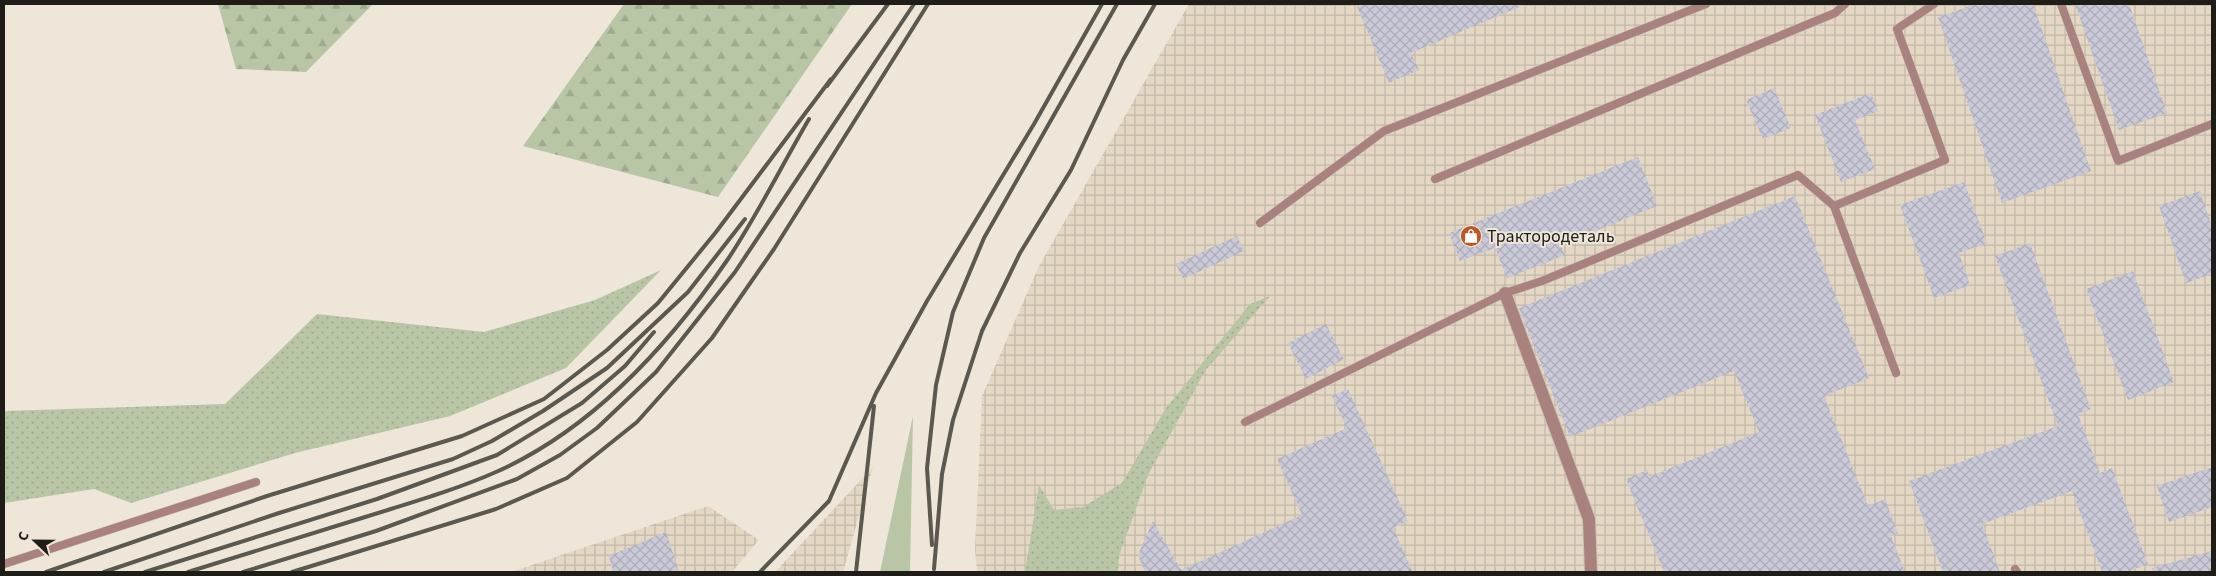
<svg xmlns="http://www.w3.org/2000/svg" width="2216" height="576" viewBox="0 0 2216 576" font-family="'Source Sans 3',sans-serif">
<style>
.industrial{fill:url(#industrial-grid)}
.grass{fill:url(#grass-dots)}
.forest{fill:url(#forest-firs)}
.park{fill:#b8c6a6}
.building{fill:url(#building-cross-hatch)}
.lines{fill:none;stroke-linecap:round;stroke-linejoin:round}
.lane-casing{stroke:#c9c2b5;stroke-width:9}
.street-casing{stroke:#c9c2b5;stroke-width:14}
.lane{stroke:#a9817e;stroke-width:8}
.street{stroke:#a9817e;stroke-width:12}
.rail{stroke:#5b5850;stroke-width:4}
.labels{text-anchor:middle;dominant-baseline:central;stroke-width:4;stroke-linejoin:round;paint-order:stroke}
.poi-label{font-size:18px;fill:#1f1d18;stroke:#eee6d8;text-anchor:start}
</style>
<defs>
<pattern id="industrial-grid" width="8" height="8" patternUnits="userSpaceOnUse" patternTransform="scale(1.25)"><rect width="8" height="8" fill="#e4d8c4"/><path d="M0 4h8M4 0v8" fill="none" stroke="#c3b9a8"/></pattern>
<pattern id="grass-dots" width="8" height="8" patternUnits="userSpaceOnUse" patternTransform="scale(1.25)"><rect width="8" height="8" fill="#b8c6a6"/><path d="M2 2h.1M6 6h.1" fill="none" stroke="#9eaa8e" stroke-width="1.8" stroke-linecap="round"/></pattern>
<pattern id="forest-firs" width="22" height="20" patternUnits="userSpaceOnUse" patternTransform="scale(1.25)"><rect width="22" height="20" fill="#b8c6a6"/><path d="M5 1l3.5 6h-7zM16 11l3.5 6h-7z" fill="#9eaa8e"/></pattern>
<pattern id="building-cross-hatch" width="8" height="8" patternUnits="userSpaceOnUse" patternTransform="scale(1.25)"><rect width="8" height="8" fill="#cac9d8"/><path d="M0 0l8 8M0 8l8-8" fill="none" stroke="#adacb9"/></pattern>
</defs>
<rect width="100%" height="100%" fill="#eee6d8"/>
<path class="industrial" d="M 1189,4 L 2212,4 L 2212,572 L 977,572 L 975,549 L 982,396 L 1039,266 Z
M 873,467 L 843,572 L 775,572 Z
M 708,506 L 759,540 L 732,572 L 511,572 Z"/>
<path class="grass" d="M 661,270 L 566,368 L 450,416 L 295,453 L 131,503 L 94,489 L 4,503 L 4,411 L 225,404 L 317,314 L 484,332 L 595,300 Z
M 1270,296 L 1205,371 L 1148,475 L 1119,556 L 1118,572 L 1025,572 L 1039,485 L 1054,510 L 1083,507 L 1122,483 L 1166,408 L 1250,304 Z"/>
<path class="forest" d="M 218,4 L 373,4 L 306,72 L 236,69 Z
M 624,4 L 852,4 L 718,197 L 523,146 Z"/>
<path class="park" d="M 913,416 L 910,572 L 880,572 Z"/>
<path class="building" d="M 1356,4 L 1526,4 L 1411,53 L 1419,70 L 1389,83 Z
M 1976,4 L 2033,4 L 2091,171 L 2002,203 L 1938,17 Z
M 2075,4 L 2129,4 L 2167,113 L 2119,130 Z
M 1774,88 L 1791,128 L 1763,139 L 1746,100 Z
M 1871,93 L 1878,111 L 1855,120 L 1875,169 L 1841,182 L 1815,115 Z
M 1638,157 L 1657,206 L 1561,245 L 1565,255 L 1507,278 L 1495,248 L 1460,261 L 1449,233 Z
M 1964,182 L 1987,243 L 1959,253 L 1970,285 L 1934,298 L 1900,205 Z
M 2200,191 L 2212,227 L 2212,274 L 2186,283 L 2159,206 Z
M 1795,196 L 1869,378 L 1824,396 L 1868,506 L 1885,499 L 1898,533 L 1891,536 L 1905,572 L 1664,572 L 1626,479 L 1647,470 L 1649,477 L 1759,432 L 1734,371 L 1570,437 L 1519,308 Z
M 1237,236 L 1244,251 L 1183,279 L 1176,264 Z
M 2030,243 L 2091,409 L 2078,414 L 2100,473 L 2112,468 L 2148,564 L 2127,572 L 2102,572 L 2072,491 L 1982,524 L 2000,572 L 1943,572 L 1909,481 L 2058,426 L 1995,256 Z
M 2133,271 L 2174,382 L 2128,400 L 2086,289 Z
M 1326,324 L 1344,359 L 1306,379 L 1288,343 Z
M 1348,389 L 1408,521 L 1393,528 L 1413,572 L 1145,572 L 1138,555 L 1153,521 L 1181,570 L 1302,515 L 1277,459 L 1347,428 L 1332,396 Z
M 2212,467 L 2212,507 L 2169,522 L 2157,486 Z
M 666,532 L 679,572 L 613,572 L 609,556 Z
M 2212,551 L 2212,572 L 2152,572 L 2152,568 Z"/>
<g class="lines">
<g class="lane-casing">
<path id="lane" d="M 2061,4 L 2118,161 L 2212,124
M 1435,179 L 1835,13 L 1845,4
M 1834,206 L 1896,373
M 1260,223 L 1384,131 L 1706,4
M 1245,422 L 1505,293 L 1542,281 L 1798,175 L 1834,206 L 1945,160 L 1897,29 L 1934,4
M 4,564 L 256,482
M 2015,569 L 2017,572"/>
</g>
<g class="street-casing">
<path id="street" d="M 1505,293 L 1589,519 L 1591,572"/>
</g>
<use href="#lane" class="lane"/>
<use href="#street" class="street"/>
<path class="rail" d="M 827,86 L 888,4
M 932,545 L 927,468 L 936,385 L 953,312 L 984,238 L 1117,4
M 934,569 L 942,474 L 953,420 L 982,331 L 1020,253 L 1071,170 L 1123,60 L 1155,4
M 46,572 L 267,496 L 462,436 L 544,399 L 607,350 L 658,303 L 716,232 L 831,79
M 104,572 L 279,513 L 453,459 L 492,441 L 543,411 L 607,368 L 688,292 L 745,219
M 145,572 L 377,499 L 497,455 L 582,403 L 625,366 L 654,332
M 188,572 C 246,554 304,536 362,518 C 406,504 453,491 496,472 C 593,429 669,345 728,259 C 758,214 782,165 809,119
M 243,572 L 376,531 L 517,479 L 560,455 L 597,428 L 656,372 L 735,272 L 914,4
M 292,572 L 496,509 L 567,478 L 637,422 L 712,338 L 774,249 L 928,4
M 760,572 L 829,501 L 876,393 L 927,301 L 1034,124 L 1102,4
M 856,572 L 874,406"/>
</g>
<defs>
<g id="shop-disc" transform="scale(1.125)"><circle r="9.5" fill="#bd5727" stroke="#eee6d8"/><path d="M-5-2.5h2.3a2.7 3.5 0 0 1 5.4 0H5L5.5 6h-11ZM-1.5-2.5h3a1.5 2.3 0 0 0-3 0Z" fill="#fff"/></g>
</defs>
<g fill-rule="evenodd">
<use href="#shop-disc" x="1471" y="236"/>
</g>
<g class="labels">
<g class="poi-label">
<text x="1487" y="236">Трактородеталь</text>
</g>
</g>
<rect width="2216" height="576" fill="none" stroke="#1f1d18" stroke-width="10"/>
<g transform="translate(35 541) rotate(292)" stroke="#eee6d8" stroke-width="4" paint-order="stroke">
<path d="M0-4L9 19L0 12L-9 19Z" fill="#1f1d18"/>
<text y="-8" font-size="14" font-weight="bold" text-anchor="middle" fill="#1f1d18">С</text>
</g>
</svg>
